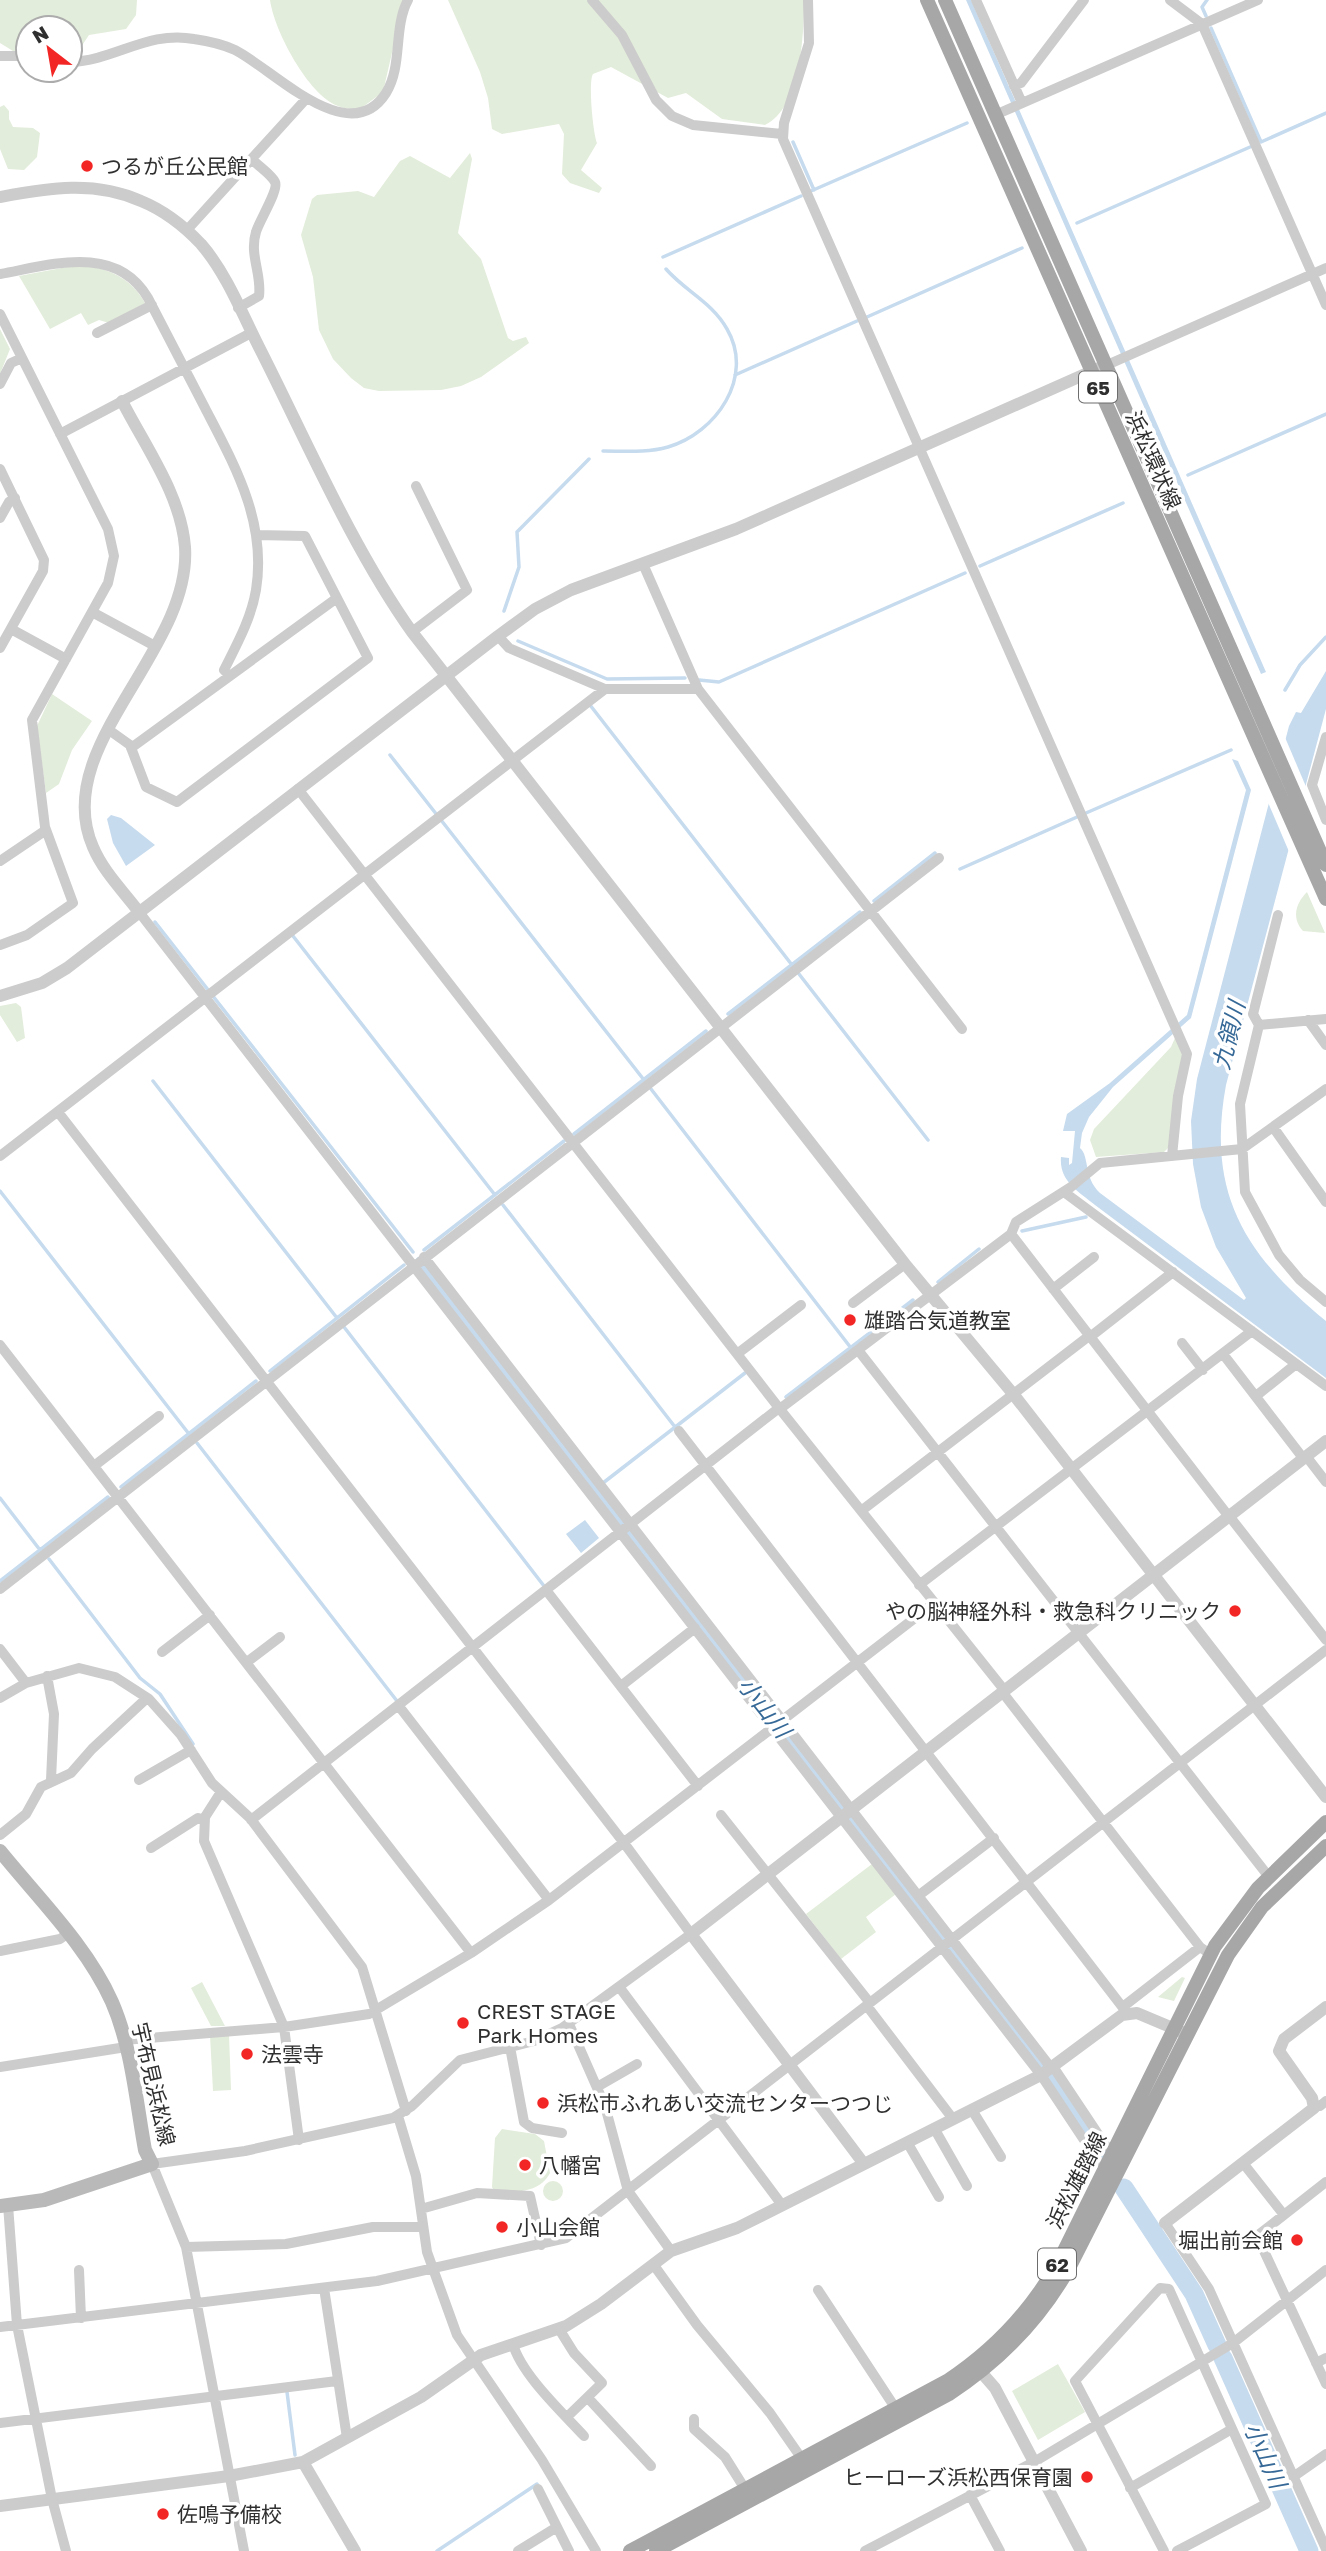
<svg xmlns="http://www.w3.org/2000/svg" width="1326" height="2551" viewBox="0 0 1326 2551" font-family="'Golos Text','Noto Sans JP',sans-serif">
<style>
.green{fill:#e3eddb}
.water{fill:#c6dbee}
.pier{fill:#fff}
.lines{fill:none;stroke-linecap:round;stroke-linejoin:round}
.stream{stroke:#c6dbee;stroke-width:3.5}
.river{stroke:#c6dbee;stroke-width:19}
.minor{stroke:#ccc;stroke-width:10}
.tertiary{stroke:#ccc;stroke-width:12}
.secondary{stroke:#b9b9b9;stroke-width:14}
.primary{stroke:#a7a7a7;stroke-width:14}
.poi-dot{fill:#f22725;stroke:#fff;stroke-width:2.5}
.labels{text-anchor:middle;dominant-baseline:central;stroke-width:7;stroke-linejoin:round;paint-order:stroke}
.shield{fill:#fff;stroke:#6d6d6d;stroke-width:2}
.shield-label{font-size:19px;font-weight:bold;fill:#2f2f2f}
.poi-label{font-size:21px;fill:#2f2f2f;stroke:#fff;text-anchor:start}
.street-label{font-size:21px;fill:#2f2f2f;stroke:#fff}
.water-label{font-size:23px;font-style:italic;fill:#366997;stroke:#fff}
</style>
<rect width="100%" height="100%" fill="#fff"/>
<path class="green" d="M 0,0 L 137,0 L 136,15 L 126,29 L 89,35 L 75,56 L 70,57 L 70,28 L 28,28 L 28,52 L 13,51 L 0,43 Z
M 270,0 L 404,0 L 383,92 L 360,109 C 352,109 345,109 338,106 C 308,95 274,30 270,0 Z
M 448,0 L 804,0 C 804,35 801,108 765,125 L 722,119 L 686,93 L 668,98 L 611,67 L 593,74 C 588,82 593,133 597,143 L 581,170 L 602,188 L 599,193 L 570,183 L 562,174 L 564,134 L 559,124 L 502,134 L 492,129 L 488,98 L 480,72 Z
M 4,105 L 9,111 L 9,119 L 13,127 L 33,128 L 40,133 L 37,157 L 24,170 L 8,169 L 0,149 L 0,107 Z
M 470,153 L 472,159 L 458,233 L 481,259 L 508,338 L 513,341 L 526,337 L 529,343 L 481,377 L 461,386 L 441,390 L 379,391 L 364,388 L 351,378 L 333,359 L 319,330 L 313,277 L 301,235 L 312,199 L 317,195 L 358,191 L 374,197 L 400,161 L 410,156 L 450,178 Z
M 90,266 C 115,272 132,280 145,303 L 109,323 L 99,320 L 88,325 L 81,313 L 50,329 L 19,276 L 67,267 Z
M 0,329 L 10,349 L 0,374 Z
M 52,694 L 92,721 L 72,750 L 59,784 L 46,793 L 37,726 Z
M 1307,892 L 1325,933 L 1303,931 C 1291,918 1296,903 1307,892 Z
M 16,1003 L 21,1007 L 25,1038 L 17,1042 L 0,1015 L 0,1006 Z
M 1175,1038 L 1183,1055 L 1168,1148 L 1164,1152 L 1096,1157 L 1090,1140 L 1094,1129 L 1171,1047 Z
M 872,1864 L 896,1894 L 866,1917 L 876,1932 L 841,1959 L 806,1914 Z
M 1182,1977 L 1185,1978 L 1174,2001 L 1158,1997 Z
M 202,1982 L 225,2026 L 211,2026 L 191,1988 Z
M 229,2034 L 231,2090 L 213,2091 L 210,2035 Z
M 502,2129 L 535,2134 L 544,2141 L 550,2173 C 539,2194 515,2192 494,2191 L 492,2187 L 495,2138 Z
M543 2191a10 10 0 1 1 20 0a10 10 0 1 1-20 0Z
M 1058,2364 L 1085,2412 L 1038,2440 L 1012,2391 Z"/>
<path class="water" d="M 966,0 L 971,0 L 1266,672 L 1261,674 Z
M 1326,671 L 1326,709 L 1226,1085 C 1206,1193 1245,1255 1326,1321 L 1326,1378 L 1095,1205 C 1078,1191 1059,1181 1061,1157 L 1069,1158 L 1069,1165 L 1072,1163 L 1075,1131 L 1063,1131 L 1067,1114 L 1110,1083 L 1187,1015 L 1246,790 L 1232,759 L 1238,761 L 1251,790 L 1191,1018 L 1113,1087 L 1089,1117 L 1082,1133 L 1080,1148 C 1090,1157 1083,1177 1100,1193 L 1244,1300 L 1246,1298 L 1216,1247 L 1201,1207 L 1193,1164 L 1191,1121 L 1197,1079 L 1289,726 L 1296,712 L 1301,713 Z
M 111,815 L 121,818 L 155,845 L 126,866 L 113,843 L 107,819 Z
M 585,1520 L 599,1538 L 581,1553 L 566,1534 Z"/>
<path class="pier" d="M 1284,735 L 1307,789 L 1290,854 L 1267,800 Z"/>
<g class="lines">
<path class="stream" d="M 1206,16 L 1202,7 L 1207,0
M 1211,28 L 1261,142
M 793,142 L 814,190
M 1261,142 L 1326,113
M 811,191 L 967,123
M 1077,223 L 1250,147
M 663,257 L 801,196
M 867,317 L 1022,248
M 735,375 L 857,321
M 603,451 C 624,451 647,453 668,447 C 716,433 755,377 727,329 C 712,302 685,291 666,269
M 1188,475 L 1326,414
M 980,566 L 1123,503
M 504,611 L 519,567 L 517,532 L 589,459
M 518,641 L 607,679 L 685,678
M 699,680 L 719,682 L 965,573
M 1285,690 L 1300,665 L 1326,637
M 590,705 L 792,965
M 390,755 L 437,815
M 1086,813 L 1231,750
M 441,820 L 644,1080
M 960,869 L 1077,817
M 874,901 L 935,853
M 155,922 L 413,1252
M 293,936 L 495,1195
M 799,974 L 928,1140
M 728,1014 L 860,912
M 153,1081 L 337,1318
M 651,1089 L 851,1348
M 574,1134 L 706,1031
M 0,1191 L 189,1434
M 503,1205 L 675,1427
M 1022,1231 L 1086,1217
M 424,1250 L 564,1141
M 938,1282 L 979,1249
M 344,1327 L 544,1586
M 270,1371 L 404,1265
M 786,1397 L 913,1300
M 197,1443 L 397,1701
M 603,1483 L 745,1373
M 121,1487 L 256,1381
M 0,1498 L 40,1550
M 621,1524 L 623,1522
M 49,1559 L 140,1678 L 160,1694 L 193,1744
M 0,1581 L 108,1497
M 287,2392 L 295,2455
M 437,2551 L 537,2484"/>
<path class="river" d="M 423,1265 L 1042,2065 L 1100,2152
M 1124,2188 L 1194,2294 L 1217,2345
M 1223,2358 L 1309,2551"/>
<path class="minor" d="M 592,0 L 622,35 L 656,100 L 672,116 L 693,125 L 782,134
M 808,0 L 809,43 L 784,123 L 783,139 L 1187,1054 L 1178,1096 L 1172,1156
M 976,0 L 1022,103
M 1170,0 L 1202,24 L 1326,305
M 0,56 L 28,56
M 70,62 C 114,61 148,30 194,39 C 208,41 222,44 235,50 C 273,69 349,151 386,93 C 403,66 393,28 408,0
M 1014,86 L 1021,83 L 1084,0
M 995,115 L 1258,0
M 187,230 L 306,99
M 0,274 C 50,265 116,243 148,298 C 167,334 186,371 205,408 C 235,466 267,522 256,590 C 251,619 237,644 224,670 L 230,676
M 238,308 L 259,296 C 262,274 249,255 256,232 C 259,221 279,190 275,182 C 271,174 258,166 252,159
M 0,314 L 108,529 L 114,556 L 108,583 L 32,720 L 45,827 L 73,903 L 27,935 L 0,945
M 97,333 L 152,305
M 1107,365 L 1326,268
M 0,384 L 11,363 L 22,358
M 60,434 L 251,333
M 0,469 L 44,560 L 43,571 L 0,648
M 0,518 L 9,502 L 15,498
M 643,564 L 698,689 L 962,1029
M 92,612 L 155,646
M 11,629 L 66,659
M 412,632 L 467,590 L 416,486
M 498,636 L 509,648 L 605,689 L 698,689
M 109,730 L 130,745 L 146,787 L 177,802 L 368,658 L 305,536 L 257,535
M 1326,737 L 1312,785 L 1326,820
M 131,748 L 337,598
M 298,789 L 779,1408 L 1005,1691
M 0,861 L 46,830
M 139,912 L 1041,2075 L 1098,2161 L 1107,2165
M 1326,1019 L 1259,1025 L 1240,1104 L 1245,1192 L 1279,1255 L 1300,1280 L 1326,1302
M 1308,1020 L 1326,1045
M 1259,1025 L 1253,1014 L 1278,915
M 58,1112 L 624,1843 L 691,1934 L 562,2028 L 534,2041 L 460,2060 L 412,2106 L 393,2118 L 245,2151 L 152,2164 L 186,2247 L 244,2551
M 1273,1127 L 1326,1202
M 0,1156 L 605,689
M 1064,1192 L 1326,1386
M 1011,1234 L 1230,1518
M 424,1257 L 1052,2069
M 1053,1289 L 1094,1257
M 853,1303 L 905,1264
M 1090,1337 L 1173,1272
M 1182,1343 L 1203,1370
M 0,1345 L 471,1953
M 858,1350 L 1269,1877
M 737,1354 L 801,1305
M 1223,1354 L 1303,1458
M 1256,1396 L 1296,1364
M 781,1408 L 1011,1234 L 1016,1222 L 1071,1187 L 1100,1163 L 1242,1149 L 1326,1089
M 679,1431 L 1127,2013
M 1306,1456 L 1326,1482
M 94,1466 L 159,1416
M 861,1511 L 1089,1336
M 1230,1517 L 1326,1640
M 919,1585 L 1252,1331
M 0,1589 L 939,858
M 546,1590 L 698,1786
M 0,1649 L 26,1683
M 162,1652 L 210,1615
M 247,1662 L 280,1637
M 47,1676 L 54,1714 L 51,1780
M 621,1686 L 695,1628
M 1003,1693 L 1200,1947 L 1210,1954
M 0,1698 L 26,1683 L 79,1668 L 115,1677 L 149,1699 L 181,1735 L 212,1783 L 250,1818 L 362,1967 L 406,2111
M 398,1705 L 549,1900
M 139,1780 L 191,1750
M 221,1792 L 205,1817 L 204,1841 L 284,2027 L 299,2140
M 721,1815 L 870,2003
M 251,1820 L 779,1408
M 0,1835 L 26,1814 L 41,1787 L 71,1773 L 92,1749 L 147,1698
M 151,1848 L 198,1818 L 204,1820
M 918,1896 L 994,1838
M 0,1951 L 60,1939 L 67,1934
M 620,1988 L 782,2205
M 867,2006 L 953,2119
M 1124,2006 L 1200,1947
M 569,2024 L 605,2106 L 628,2191 L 671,2251
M 124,2040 L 284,2027 L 369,2014 L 471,1953 L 549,1900 L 933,1604
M 510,2047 L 524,2122 L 532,2128 L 562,2133
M 0,2067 L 126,2047
M 1054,2068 L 1106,2146 L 1115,2150
M 597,2087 L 637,2064
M 1314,2105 L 1320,2106 L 1326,2101
M 972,2110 L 1001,2157
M 398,2116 L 416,2176 L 427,2252 L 457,2335 L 542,2460 L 596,2551
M 934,2128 L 967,2186
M 907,2142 L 939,2197
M 1243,2163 L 1284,2215
M 1326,2182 L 1257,2236 L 1326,2384
M 8,2205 L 17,2325 L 52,2499 L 66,2551
M 421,2209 L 477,2193 L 530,2196 L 541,2245
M 1165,2223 L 1209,2289 L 1326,2549
M 186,2247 L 286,2244 L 373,2227 L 423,2227
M 653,2264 L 697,2325 L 770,2413 L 802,2459
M 79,2270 L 81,2318
M 324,2288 L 347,2438
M 818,2290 L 896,2409
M 0,2327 L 377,2281 L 566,2238 L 1326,1650
M 559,2329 L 574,2353 L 602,2383 L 567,2417
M 513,2344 C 521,2374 563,2413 584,2436
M 1316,2363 L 1326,2358
M 588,2398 L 651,2466
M 694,2419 L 694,2429 L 725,2457 L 745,2489
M 0,2423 L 337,2381
M 1293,2477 L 1326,2454
M 1130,2488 L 1232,2429
M 538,2489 L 569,2551
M 970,2495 L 1000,2551
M 518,2551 L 557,2527
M 865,2551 L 1034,2462 L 1233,2343 L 1326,2270
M 1164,2551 L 1075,2381 L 1160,2288 L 1169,2289 L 1266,2504 L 1177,2551"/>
<path class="tertiary" d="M 0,197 C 49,188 94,180 141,201 C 163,210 184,226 201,244 C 227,274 243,316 261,351 C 307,442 353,549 412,632 L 905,1264 L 1014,1395 L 1326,1797
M 122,401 C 145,446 181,495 185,547 C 192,651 49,747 93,847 C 103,871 123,891 139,912
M 0,996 L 42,983 L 67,968 L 498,636 L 535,609 L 571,590 L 736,529 L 1099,368
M 864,2164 L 691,1934 L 1326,1441
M 1165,2223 L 1314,2108 L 1312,2098 L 1279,2051 L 1284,2039 L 1326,2007
M 981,2372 L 995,2388 L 1081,2551
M 303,2462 L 355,2551
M 0,2506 L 229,2476 L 303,2462 L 421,2397 L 481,2355 L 566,2326 L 601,2304 L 671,2251 L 737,2228 L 1041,2075 L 1122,2015 L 1137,2013 L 1187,2034"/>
<path class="secondary" d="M 0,1851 C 38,1898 87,1946 112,2002 C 132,2048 136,2101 145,2150 L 152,2164 L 44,2200 L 0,2206"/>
<path class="primary" d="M 927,0 L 1326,899
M 945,0 L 1326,865
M 630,2551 L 947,2381 C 994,2350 1030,2312 1058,2263 L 1215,1946 L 1258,1888 L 1326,1822
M 656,2551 L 949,2394 C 1000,2361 1039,2321 1069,2268 L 1228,1955 L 1262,1907 L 1326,1846"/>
</g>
<g class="poi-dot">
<circle cx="87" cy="166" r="7"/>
<circle cx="850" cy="1320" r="7"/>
<circle cx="1235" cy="1611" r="7"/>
<circle cx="463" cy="2023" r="7"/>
<circle cx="247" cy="2054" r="7"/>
<circle cx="543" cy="2103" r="7"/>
<circle cx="525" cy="2165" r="7"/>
<circle cx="502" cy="2227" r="7"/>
<circle cx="1297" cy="2240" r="7"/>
<circle cx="1087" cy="2477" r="7"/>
<circle cx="163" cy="2514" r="7"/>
</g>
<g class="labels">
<g class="shield">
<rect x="1079" y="371.5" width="38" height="31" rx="5"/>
<rect x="1038" y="2248.5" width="38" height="31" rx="5"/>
</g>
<g class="shield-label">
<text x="1098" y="387">65</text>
<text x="1057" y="2264">62</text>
</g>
<g class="poi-label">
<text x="101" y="166">つるが丘公民館</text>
<text x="864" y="1320">雄踏合気道教室</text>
<text x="1221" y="1611" text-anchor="end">やの脳神経外科・救急科クリニック</text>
<text x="477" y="2011">CREST STAGE<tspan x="477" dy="24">Park Homes</tspan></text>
<text x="261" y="2054">法雲寺</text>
<text x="557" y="2103">浜松市ふれあい交流センターつつじ</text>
<text x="539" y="2165">八幡宮</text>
<text x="516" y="2227">小山会館</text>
<text x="1283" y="2240" text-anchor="end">堀出前会館</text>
<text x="1073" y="2477" text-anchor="end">ヒーローズ浜松西保育園</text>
<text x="177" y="2514">佐鳴予備校</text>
</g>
<g class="street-label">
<text transform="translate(1154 460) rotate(66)">浜松環状線</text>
<text transform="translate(154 2084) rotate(77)">宇布見浜松線</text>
<text transform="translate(1076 2180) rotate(-63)">浜松雄踏線</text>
</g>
<g class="water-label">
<text transform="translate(1228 1035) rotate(-76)">九領川</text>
<text transform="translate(765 1707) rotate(52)">小山川</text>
<text transform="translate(1266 2455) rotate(66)">小山川</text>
</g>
</g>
<g transform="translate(49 49) rotate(329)"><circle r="33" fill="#ffffff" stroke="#acacac" stroke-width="2"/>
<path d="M0-5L12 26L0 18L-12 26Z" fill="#f22725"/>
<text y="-10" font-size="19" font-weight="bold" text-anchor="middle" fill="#2f2f2f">N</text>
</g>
</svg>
